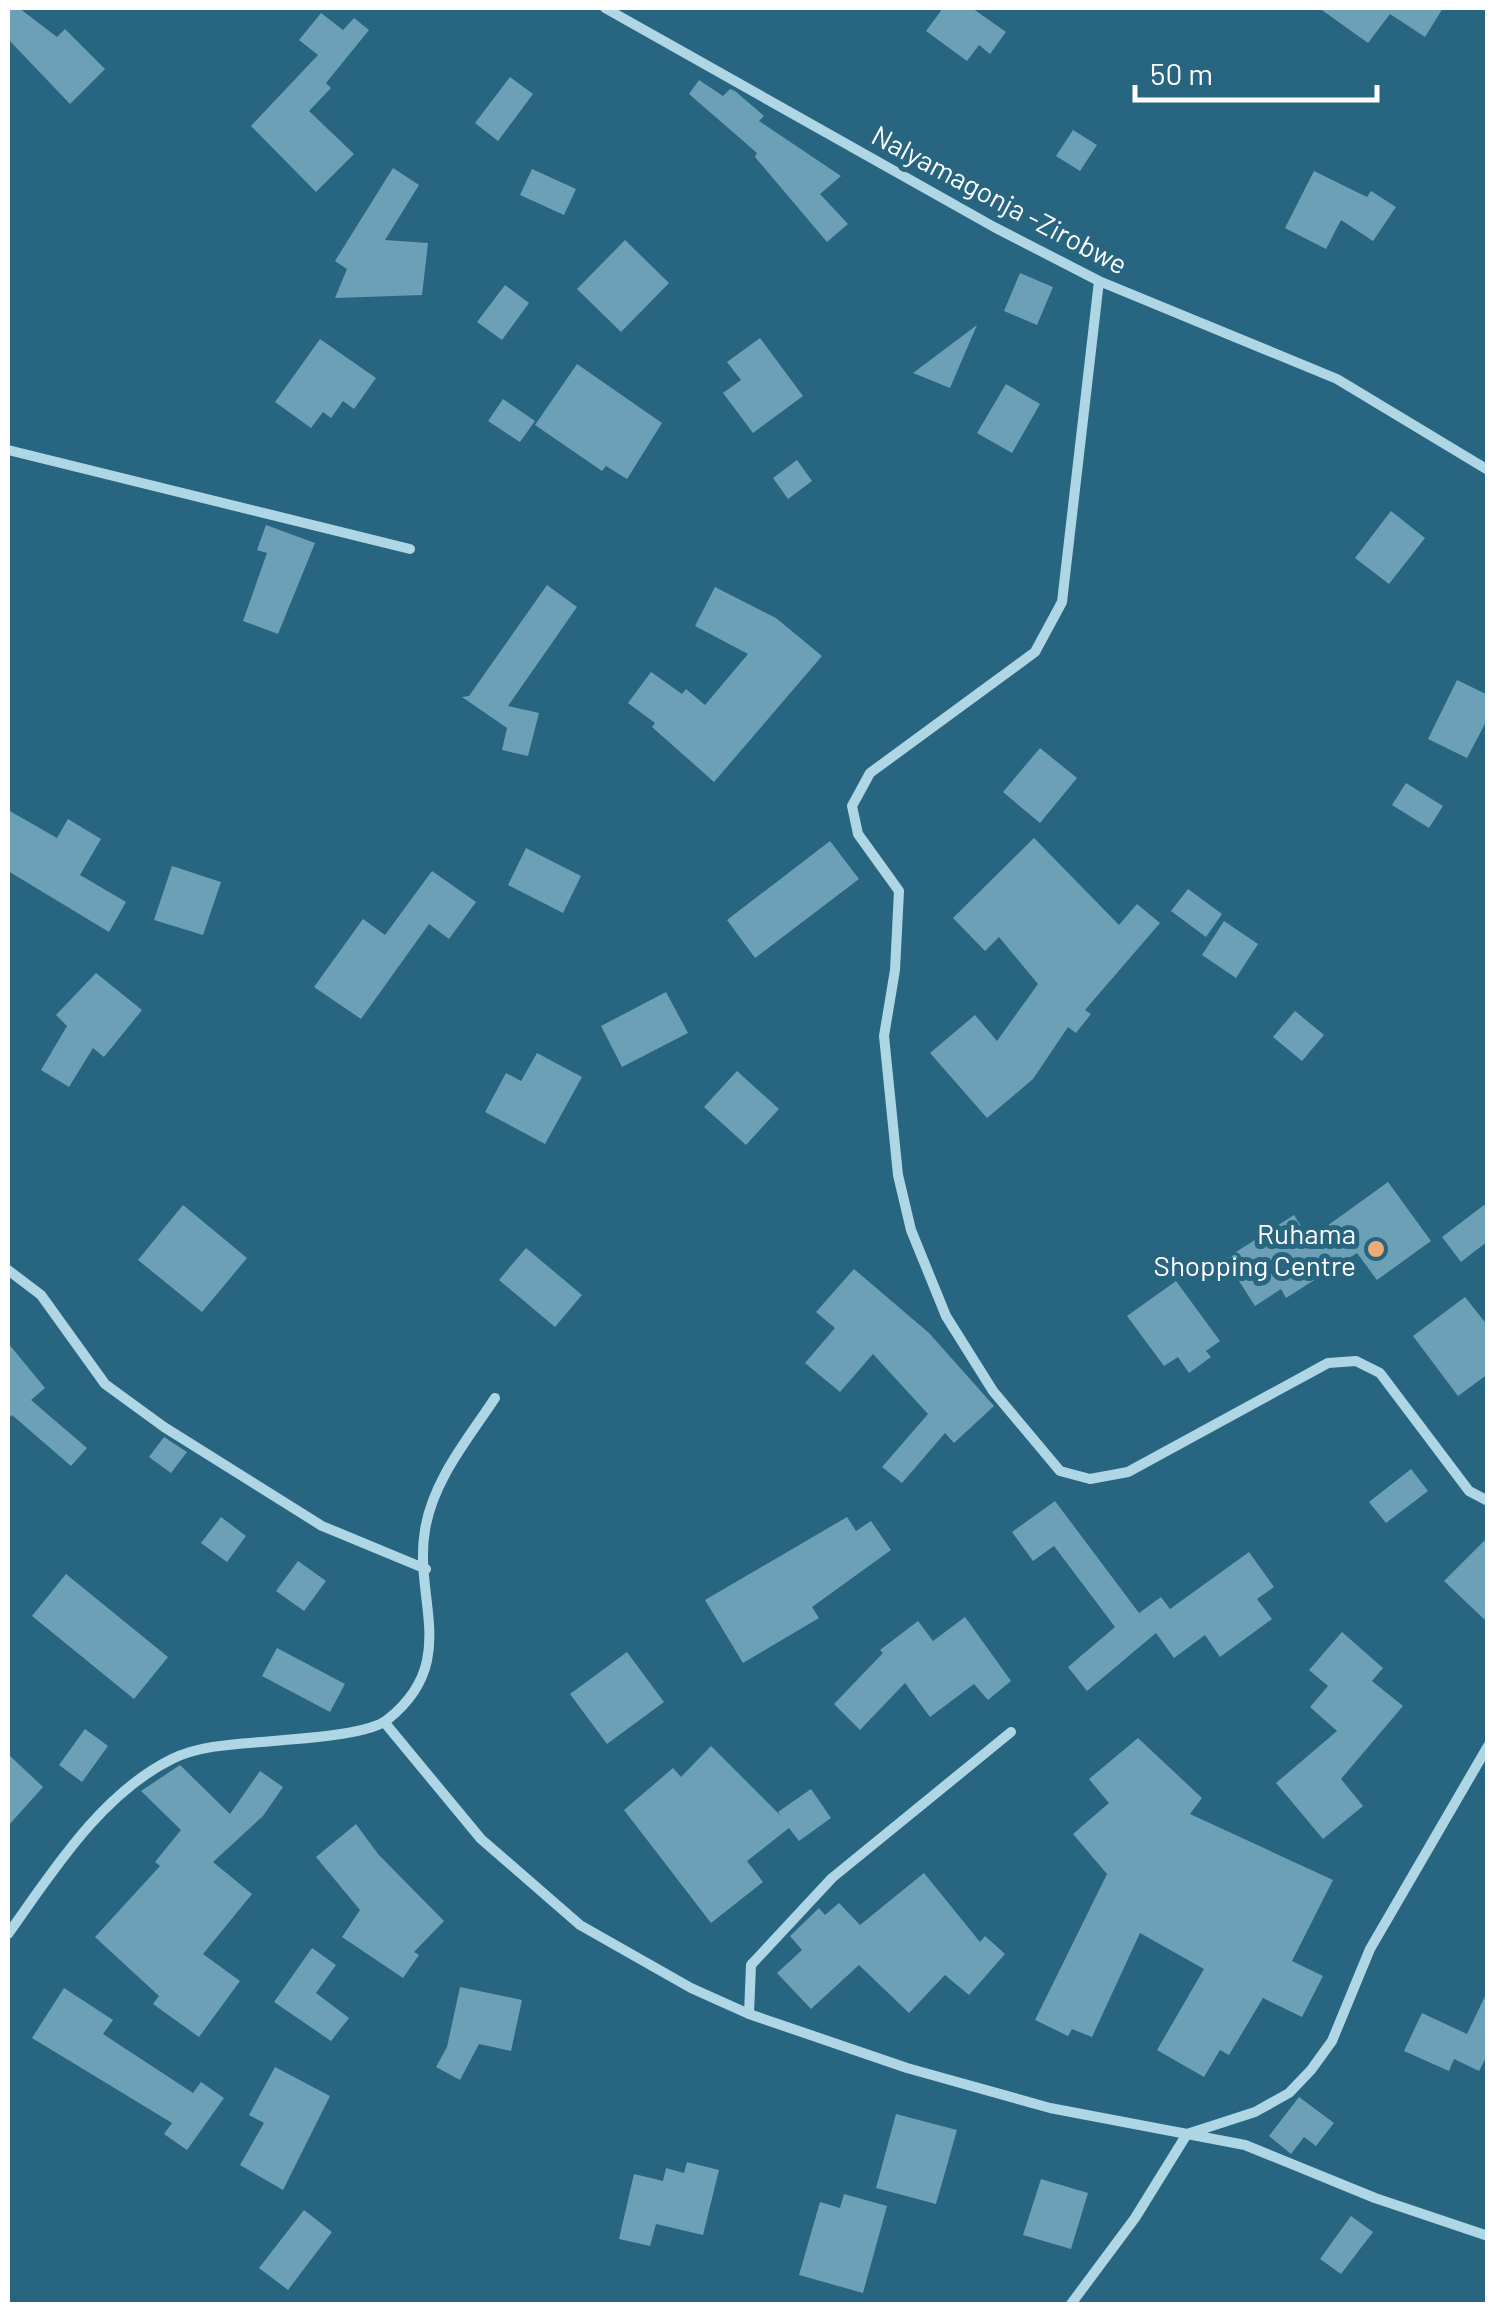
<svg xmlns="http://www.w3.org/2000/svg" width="1495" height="2312" viewBox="0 0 1495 2312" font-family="Barlow,sans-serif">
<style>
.building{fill:#6ca0b6}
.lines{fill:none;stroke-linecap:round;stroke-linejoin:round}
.street{stroke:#afd6e5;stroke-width:10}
.poi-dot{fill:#edab76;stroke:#286580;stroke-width:4}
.labels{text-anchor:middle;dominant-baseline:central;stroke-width:10;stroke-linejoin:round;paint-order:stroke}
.street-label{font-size:28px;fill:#fff;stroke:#286580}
.poi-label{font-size:28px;fill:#fff;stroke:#286580;text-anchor:end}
</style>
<rect width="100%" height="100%" fill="#286580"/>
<path class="building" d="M 8,8 L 19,8 L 57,37 L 65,29 L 105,69 L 70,104 L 8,39 Z
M 943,8 L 972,8 L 1006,32 L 990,54 L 979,45 L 967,61 L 926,31 Z
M 1319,8 L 1443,8 L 1425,37 L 1390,14 L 1368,43 Z
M 321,13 L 343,30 L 354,18 L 369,30 L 326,83 L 331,88 L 309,111 L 354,154 L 316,192 L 251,126 L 318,55 L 299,40 Z
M 510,77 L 533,94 L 498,141 L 475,123 Z
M 699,80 L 723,96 L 730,89 L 735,91 L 764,116 L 759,121 L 841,176 L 820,194 L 848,224 L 827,242 L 755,157 L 757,153 L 689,94 Z
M 1073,130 L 1097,145 L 1080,171 L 1056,156 Z
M 393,168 L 419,185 L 385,240 L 428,243 L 422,295 L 335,298 L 347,269 L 335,261 Z
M 532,169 L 576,189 L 564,215 L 520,195 Z
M 1314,171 L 1367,197 L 1371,191 L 1396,207 L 1373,241 L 1341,220 L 1326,249 L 1285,228 Z
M 625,240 L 669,283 L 621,332 L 577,289 Z
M 1020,273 L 1053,287 L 1037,325 L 1004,311 Z
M 505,285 L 529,303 L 502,340 L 477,322 Z
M 977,325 L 950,388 L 913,373 Z
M 760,338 L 803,396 L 753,433 L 723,393 L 741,380 L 727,362 Z
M 320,339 L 376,378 L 354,409 L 343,401 L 331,418 L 323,412 L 311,428 L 275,402 Z
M 577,364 L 662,423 L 627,479 L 606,466 L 602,471 L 535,425 Z
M 1006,384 L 1040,404 L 1012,453 L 977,433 Z
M 503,399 L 535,421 L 520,442 L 488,421 Z
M 797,460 L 812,481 L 788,499 L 773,478 Z
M 1391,511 L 1425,538 L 1389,584 L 1355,558 Z
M 266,525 L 315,543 L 278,634 L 243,621 L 267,553 L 257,550 Z
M 547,585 L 577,607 L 508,706 L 539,713 L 528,756 L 502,750 L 507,728 L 462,697 L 469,696 Z
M 715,587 L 776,618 L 822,656 L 714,782 L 652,727 L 655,723 L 628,703 L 651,672 L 682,694 L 686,689 L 705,705 L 748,654 L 695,626 Z
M 1457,680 L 1488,695 L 1488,718 L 1467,758 L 1428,739 Z
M 1040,748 L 1077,778 L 1040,823 L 1003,792 Z
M 1406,783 L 1443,806 L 1429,828 L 1392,805 Z
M 8,810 L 57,838 L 68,819 L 101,839 L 80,875 L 126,902 L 109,932 L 8,871 Z
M 1034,838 L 1119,925 L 1137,904 L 1160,923 L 1085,1010 L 1091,1014 L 1076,1033 L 1068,1027 L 1033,1079 L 987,1118 L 930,1053 L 975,1015 L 997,1041 L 1038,984 L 999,937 L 985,951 L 953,918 Z
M 830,841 L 859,879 L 755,958 L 727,920 Z
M 526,848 L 581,876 L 563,913 L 508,885 Z
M 172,866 L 221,882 L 203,935 L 154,920 Z
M 432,871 L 476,902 L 449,939 L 429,924 L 361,1019 L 314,987 L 363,919 L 385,935 Z
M 1188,889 L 1222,914 L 1206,937 L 1171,911 Z
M 1224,921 L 1258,944 L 1236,978 L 1202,955 Z
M 96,973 L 142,1010 L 104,1057 L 93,1048 L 69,1087 L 41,1070 L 67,1026 L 56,1015 Z
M 666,992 L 688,1033 L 622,1067 L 601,1026 Z
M 1295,1011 L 1324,1035 L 1302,1061 L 1273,1037 Z
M 537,1053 L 582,1077 L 545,1144 L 485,1112 L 506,1073 L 521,1081 Z
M 737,1071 L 779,1109 L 746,1145 L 704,1107 Z
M 1388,1182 L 1431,1241 L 1377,1280 L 1357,1253 L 1286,1298 L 1281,1289 L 1255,1306 L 1225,1259 L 1294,1215 L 1309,1239 Z
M 1488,1202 L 1488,1241 L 1461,1262 L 1442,1237 Z
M 183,1205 L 247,1258 L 202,1312 L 138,1260 Z
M 526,1248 L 582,1295 L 555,1327 L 499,1280 Z
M 854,1269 L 929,1333 L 994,1406 L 954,1443 L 945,1433 L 902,1483 L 882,1467 L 928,1414 L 873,1354 L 840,1392 L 805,1363 L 835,1328 L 816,1312 Z
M 1176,1281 L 1220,1341 L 1206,1351 L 1211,1357 L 1189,1373 L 1178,1357 L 1164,1366 L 1127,1316 Z
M 1465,1297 L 1488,1326 L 1488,1374 L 1458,1396 L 1413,1336 Z
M 8,1343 L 45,1388 L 31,1400 L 87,1448 L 71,1466 L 12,1415 L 8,1419 Z
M 164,1437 L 187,1452 L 171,1473 L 149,1457 Z
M 1411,1469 L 1428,1491 L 1386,1523 L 1369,1502 Z
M 1055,1501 L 1139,1613 L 1161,1597 L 1170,1609 L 1249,1552 L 1274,1587 L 1257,1599 L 1272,1619 L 1220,1657 L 1205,1635 L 1174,1658 L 1156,1633 L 1087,1691 L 1068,1667 L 1115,1627 L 1054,1546 L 1033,1561 L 1012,1532 Z
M 221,1517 L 246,1536 L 227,1562 L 201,1543 Z
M 847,1517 L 856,1531 L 871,1521 L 891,1550 L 812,1607 L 819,1618 L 743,1663 L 705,1600 Z
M 1488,1537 L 1488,1623 L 1444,1581 Z
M 298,1561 L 326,1581 L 304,1611 L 276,1591 Z
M 66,1574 L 168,1657 L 134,1699 L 32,1616 Z
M 965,1617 L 1011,1681 L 988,1700 L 974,1684 L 930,1717 L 905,1683 L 860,1730 L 834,1704 L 883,1653 L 880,1650 L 918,1621 L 933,1641 Z
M 1342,1632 L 1383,1668 L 1372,1681 L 1403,1706 L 1341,1779 L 1363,1806 L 1323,1839 L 1276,1783 L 1337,1731 L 1310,1707 L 1328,1686 L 1309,1670 Z
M 277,1648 L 345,1684 L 330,1712 L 262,1676 Z
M 627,1652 L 664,1702 L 607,1744 L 570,1694 Z
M 85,1729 L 108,1746 L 82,1782 L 59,1765 Z
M 1138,1738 L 1202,1798 L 1190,1814 L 1333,1880 L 1292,1961 L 1323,1976 L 1302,2017 L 1263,1998 L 1229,2055 L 1220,2050 L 1204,2077 L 1157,2050 L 1204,1969 L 1140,1933 L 1092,2037 L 1072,2029 L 1068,2036 L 1035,2020 L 1107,1874 L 1073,1834 L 1109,1803 L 1089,1779 Z
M 711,1746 L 781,1816 L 778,1812 L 811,1789 L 831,1818 L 799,1841 L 789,1828 L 747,1861 L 763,1882 L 711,1923 L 624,1810 L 673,1768 L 681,1777 Z
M 8,1754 L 43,1787 L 8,1826 Z
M 180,1765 L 230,1814 L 260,1771 L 283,1787 L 263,1816 L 213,1862 L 252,1894 L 203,1954 L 240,1981 L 199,2037 L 153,2004 L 159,1996 L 95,1937 L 160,1866 L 155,1862 L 181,1830 L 141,1791 Z
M 356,1824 L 378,1854 L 444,1921 L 414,1952 L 419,1955 L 403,1978 L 342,1937 L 360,1910 L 316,1857 Z
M 924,1873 L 980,1942 L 985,1936 L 1005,1954 L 969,1995 L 945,1975 L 909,2013 L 859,1965 L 811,2009 L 777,1973 L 802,1950 L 790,1936 L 819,1908 L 825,1915 L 839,1903 L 860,1925 Z
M 312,1948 L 336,1965 L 316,1993 L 349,2018 L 331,2041 L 274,2002 Z
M 460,1987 L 522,2000 L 511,2051 L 479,2044 L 460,2080 L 436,2067 L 447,2047 Z
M 64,1988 L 113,2020 L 103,2034 L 193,2093 L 201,2082 L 224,2098 L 187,2150 L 164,2134 L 172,2123 L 32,2038 Z
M 1488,1990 L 1488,2054 L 1479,2071 L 1454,2059 L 1449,2071 L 1404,2051 L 1422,2013 L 1467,2034 Z
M 275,2067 L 330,2096 L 283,2190 L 240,2165 L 264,2123 L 249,2115 Z
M 1299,2097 L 1334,2123 L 1316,2146 L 1304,2137 L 1291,2154 L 1269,2136 Z
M 896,2114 L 957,2130 L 936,2204 L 876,2188 Z
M 687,2162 L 719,2170 L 703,2235 L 656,2224 L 650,2246 L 619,2239 L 634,2174 L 663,2181 L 666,2168 L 684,2173 Z
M 1041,2179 L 1088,2193 L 1071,2249 L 1023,2235 Z
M 844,2194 L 887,2206 L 863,2293 L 799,2275 L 820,2202 L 840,2208 Z
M 304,2210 L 332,2232 L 288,2290 L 259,2268 Z
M 1351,2216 L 1373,2232 L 1341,2274 L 1320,2259 Z"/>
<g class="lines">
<path class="street" d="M 605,8 L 994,227 L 1099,281 L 1337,379 L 1488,470
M 1099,281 L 1062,602 L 1035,652 L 870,773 L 852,806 L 858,834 L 899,891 L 895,970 L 884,1036 L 898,1175 L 911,1230 L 946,1316 L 993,1391 L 1060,1471 L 1090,1479 L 1128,1472 L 1328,1363 L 1356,1361 L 1380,1373 L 1469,1491 L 1488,1501
M 8,450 L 410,549
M 8,1270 L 41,1295 L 105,1384 L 164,1427 L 322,1526 L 426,1569
M 385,1723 L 481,1839 L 580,1925 L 691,1988 L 749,2014 L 907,2068 L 1050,2108 L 1245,2145 L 1375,2198 L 1488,2236
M 8,1934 C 53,1871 101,1794 172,1759 C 204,1743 248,1744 284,1740 C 307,1738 369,1734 387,1720 C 461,1662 413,1599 425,1530 C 433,1480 468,1439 495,1398
M 749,2014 L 751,1965 L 832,1878 L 1011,1732
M 1071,2304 L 1135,2218 L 1187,2134 L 1255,2112 L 1289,2093 L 1311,2070 L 1332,2041 L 1370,1949 L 1488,1746"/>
</g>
<circle class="poi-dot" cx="1376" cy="1249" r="10"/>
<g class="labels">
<g class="street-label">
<text transform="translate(1000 199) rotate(28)">Nalyamagonja -Zirobwe</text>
</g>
<g class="poi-label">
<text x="1356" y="1233">Ruhama<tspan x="1356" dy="32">Shopping Centre</tspan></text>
</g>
</g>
<rect width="1495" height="2312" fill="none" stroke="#ffffff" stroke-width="20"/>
<path d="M1135 85v15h242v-15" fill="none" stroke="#ffffff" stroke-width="5"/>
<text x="1150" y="85" font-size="30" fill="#ffffff" stroke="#286580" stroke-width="8" paint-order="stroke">50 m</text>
</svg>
